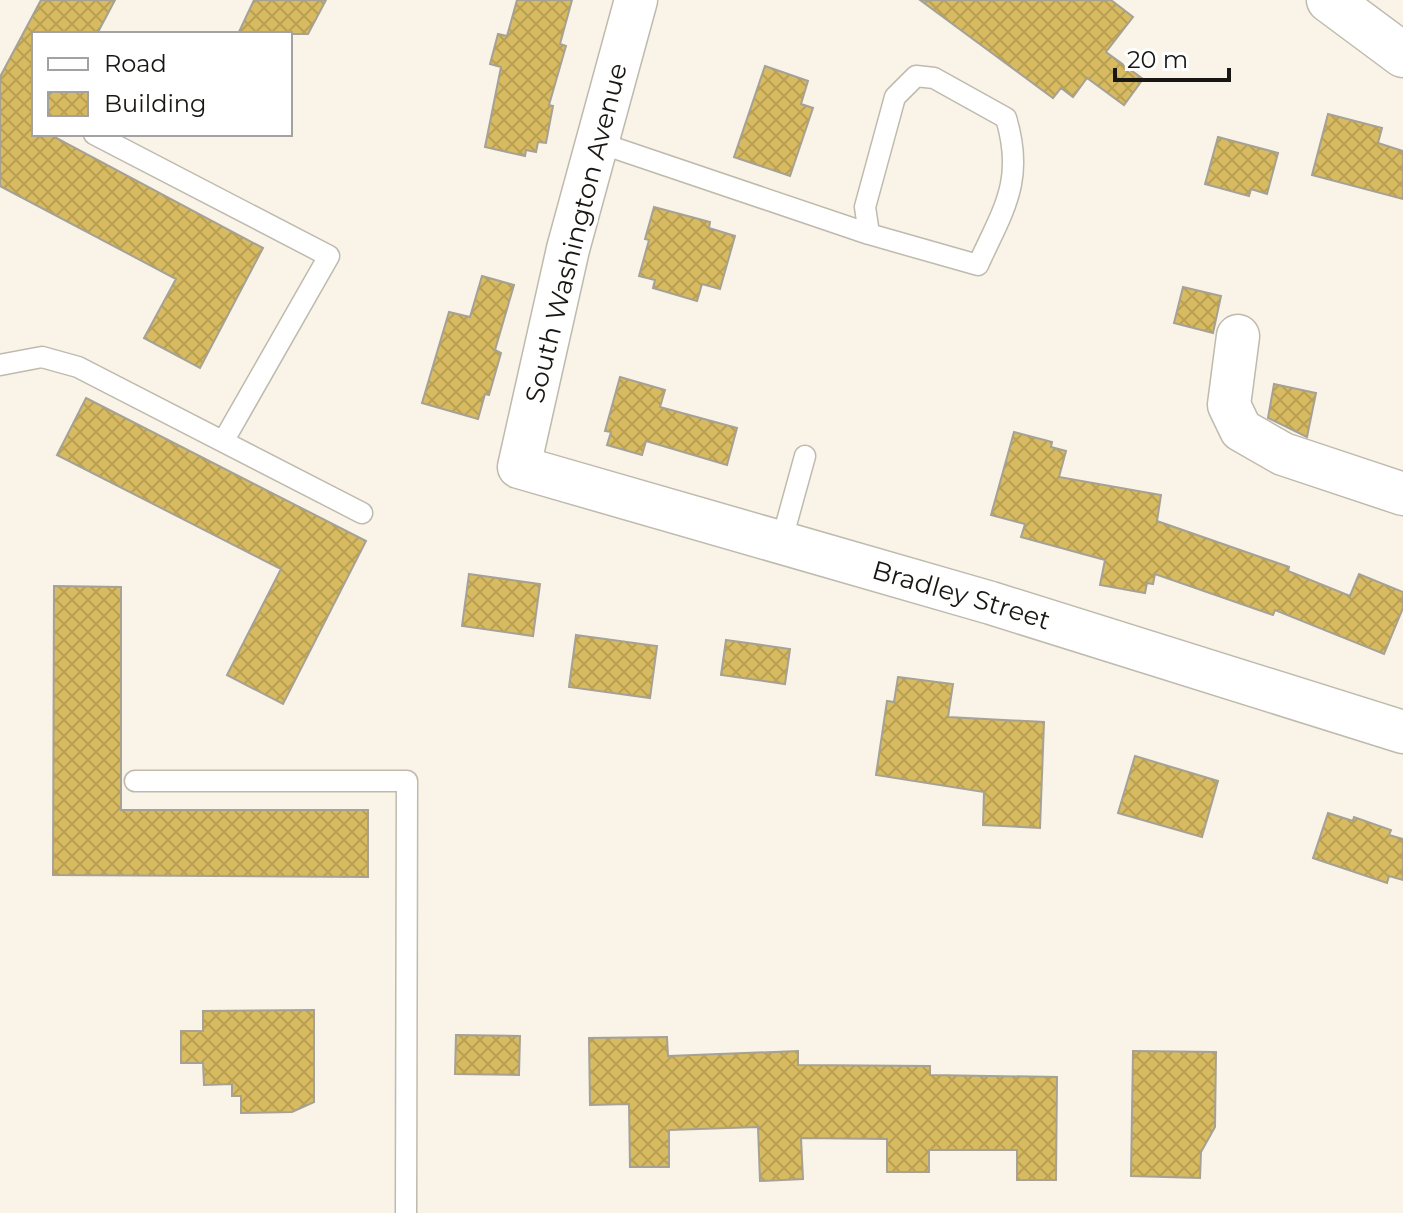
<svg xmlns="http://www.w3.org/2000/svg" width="1403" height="1213" viewBox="0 0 1403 1213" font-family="Montserrat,sans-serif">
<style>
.building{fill:url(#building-cross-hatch);stroke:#a5a194;stroke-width:2}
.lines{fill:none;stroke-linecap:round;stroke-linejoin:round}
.service-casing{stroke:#bebaad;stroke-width:23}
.minor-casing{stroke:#bebaad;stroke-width:45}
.secondary-casing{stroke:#bebaad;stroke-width:47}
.service{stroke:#fff;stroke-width:20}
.minor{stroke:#fff;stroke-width:42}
.secondary{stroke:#fff;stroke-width:44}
.labels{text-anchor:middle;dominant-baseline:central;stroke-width:8;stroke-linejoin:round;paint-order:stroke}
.street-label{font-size:26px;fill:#191713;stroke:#fff}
</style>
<defs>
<pattern id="building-cross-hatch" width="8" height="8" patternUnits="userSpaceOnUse" patternTransform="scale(2)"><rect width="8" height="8" fill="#d8bb61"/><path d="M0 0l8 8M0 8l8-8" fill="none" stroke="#b9a053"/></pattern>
</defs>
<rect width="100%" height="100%" fill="#f9f4e7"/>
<path class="building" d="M 41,0 L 115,0 L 97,34 L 34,34 L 34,134 L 49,134 L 263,248 L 200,368 L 144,338 L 176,279 L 0,186 L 0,77 Z
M 254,0 L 326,0 L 308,34 L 238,34 Z
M 517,0 L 572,0 L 560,44 L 566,46 L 549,105 L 553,106 L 546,143 L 538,142 L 536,152 L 526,150 L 525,156 L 485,147 L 501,67 L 490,64 L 498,34 L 507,36 Z
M 920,0 L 1111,0 L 1133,17 L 1106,52 L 1143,79 L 1124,105 L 1087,78 L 1073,97 L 1061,88 L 1053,98 Z
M 765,66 L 808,81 L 801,104 L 813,108 L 790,176 L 734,157 Z
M 1328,114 L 1382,128 L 1378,143 L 1403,151 L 1403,199 L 1312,175 Z
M 1218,137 L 1278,153 L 1267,194 L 1251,189 L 1249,196 L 1205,184 Z
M 654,207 L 710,222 L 709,228 L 735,236 L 720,289 L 702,284 L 697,301 L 653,288 L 655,280 L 639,276 L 649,240 L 645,239 Z
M 482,276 L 514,285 L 495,350 L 501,353 L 489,395 L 485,394 L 478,419 L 422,403 L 449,312 L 470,317 Z
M 1183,287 L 1221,296 L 1213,333 L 1174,323 Z
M 620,377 L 665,390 L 660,407 L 737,428 L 727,465 L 646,441 L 642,455 L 607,445 L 611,432 L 605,431 Z
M 1274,384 L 1316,393 L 1307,437 L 1268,418 Z
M 86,398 L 366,541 L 283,704 L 227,675 L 281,569 L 57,455 Z
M 1014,432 L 1052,442 L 1051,447 L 1066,451 L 1059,477 L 1161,495 L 1157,521 L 1289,567 L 1288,571 L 1350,596 L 1359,574 L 1403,592 L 1403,608 L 1384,654 L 1275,610 L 1273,615 L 1155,574 L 1153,584 L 1147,583 L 1145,593 L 1100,585 L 1105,560 L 1021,537 L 1025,524 L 991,515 Z
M 469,574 L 540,584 L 533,636 L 462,626 Z
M 54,586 L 121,587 L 121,810 L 368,810 L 368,877 L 53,875 Z
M 576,635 L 657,646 L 650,698 L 569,687 Z
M 726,640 L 790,649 L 785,684 L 721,675 Z
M 898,677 L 953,684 L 948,717 L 1044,722 L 1040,828 L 983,825 L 984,792 L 876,775 L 887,701 L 894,702 Z
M 1135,756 L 1218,781 L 1202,837 L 1118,813 Z
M 1328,813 L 1353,821 L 1354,817 L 1391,830 L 1389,835 L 1403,839 L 1403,880 L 1389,876 L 1387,883 L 1313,858 Z
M 314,1010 L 314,1102 L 292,1112 L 241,1113 L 241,1096 L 232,1096 L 232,1084 L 204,1085 L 203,1063 L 181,1063 L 181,1031 L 203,1031 L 203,1011 Z
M 456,1035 L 520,1036 L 519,1075 L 455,1074 Z
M 667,1037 L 668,1056 L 798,1051 L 798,1065 L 930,1066 L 930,1075 L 1057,1077 L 1056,1180 L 1017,1180 L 1017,1150 L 929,1150 L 929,1172 L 887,1172 L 887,1139 L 801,1138 L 803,1179 L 760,1181 L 758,1127 L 669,1130 L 669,1167 L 630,1167 L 629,1104 L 590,1105 L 589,1038 Z
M 1133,1051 L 1216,1052 L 1215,1127 L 1201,1152 L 1200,1178 L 1131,1176 Z"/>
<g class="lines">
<g class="service-casing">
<path id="service" d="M 94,134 L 329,256 L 224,440
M 597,142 L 869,234 L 978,265 C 1003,210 1025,181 1006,118 L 934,78 L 916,76 L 895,97 L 865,207 L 869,234
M 0,365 L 42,357 L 78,367 L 362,513
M 781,543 L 805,456
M 135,781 L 407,781 L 406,1213"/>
</g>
<g class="minor-casing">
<g id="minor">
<path id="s1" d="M 636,0 L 568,249 L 519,467 L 991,603 L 1403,732"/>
<path d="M 1238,336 L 1229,405 L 1241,430 L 1283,454 L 1403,494"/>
</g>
</g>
<g class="secondary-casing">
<path id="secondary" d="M 1329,0 L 1403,55"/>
</g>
<use href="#service" class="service"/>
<use href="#minor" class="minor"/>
<use href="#secondary" class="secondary"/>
</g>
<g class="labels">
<g class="street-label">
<text transform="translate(576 233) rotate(-76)">South Washington Avenue</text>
<text stroke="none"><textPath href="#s1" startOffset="942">Bradley Street</textPath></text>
</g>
</g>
<rect x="32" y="32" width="260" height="104" fill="#ffffff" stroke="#a3a2a1" stroke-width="2"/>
<rect x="48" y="58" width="40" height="12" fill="#ffffff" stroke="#a3a2a1" stroke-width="2"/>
<text x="104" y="72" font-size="24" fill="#191713">Road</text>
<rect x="48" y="92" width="40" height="24" fill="url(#building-cross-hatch)" stroke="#a3a2a1" stroke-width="2"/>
<text x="104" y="112" font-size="24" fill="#191713">Building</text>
<path d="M1115 68v12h114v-12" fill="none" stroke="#191713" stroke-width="4"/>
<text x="1127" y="68" font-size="24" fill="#191713" stroke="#ffffff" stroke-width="6" paint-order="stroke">20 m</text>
</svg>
